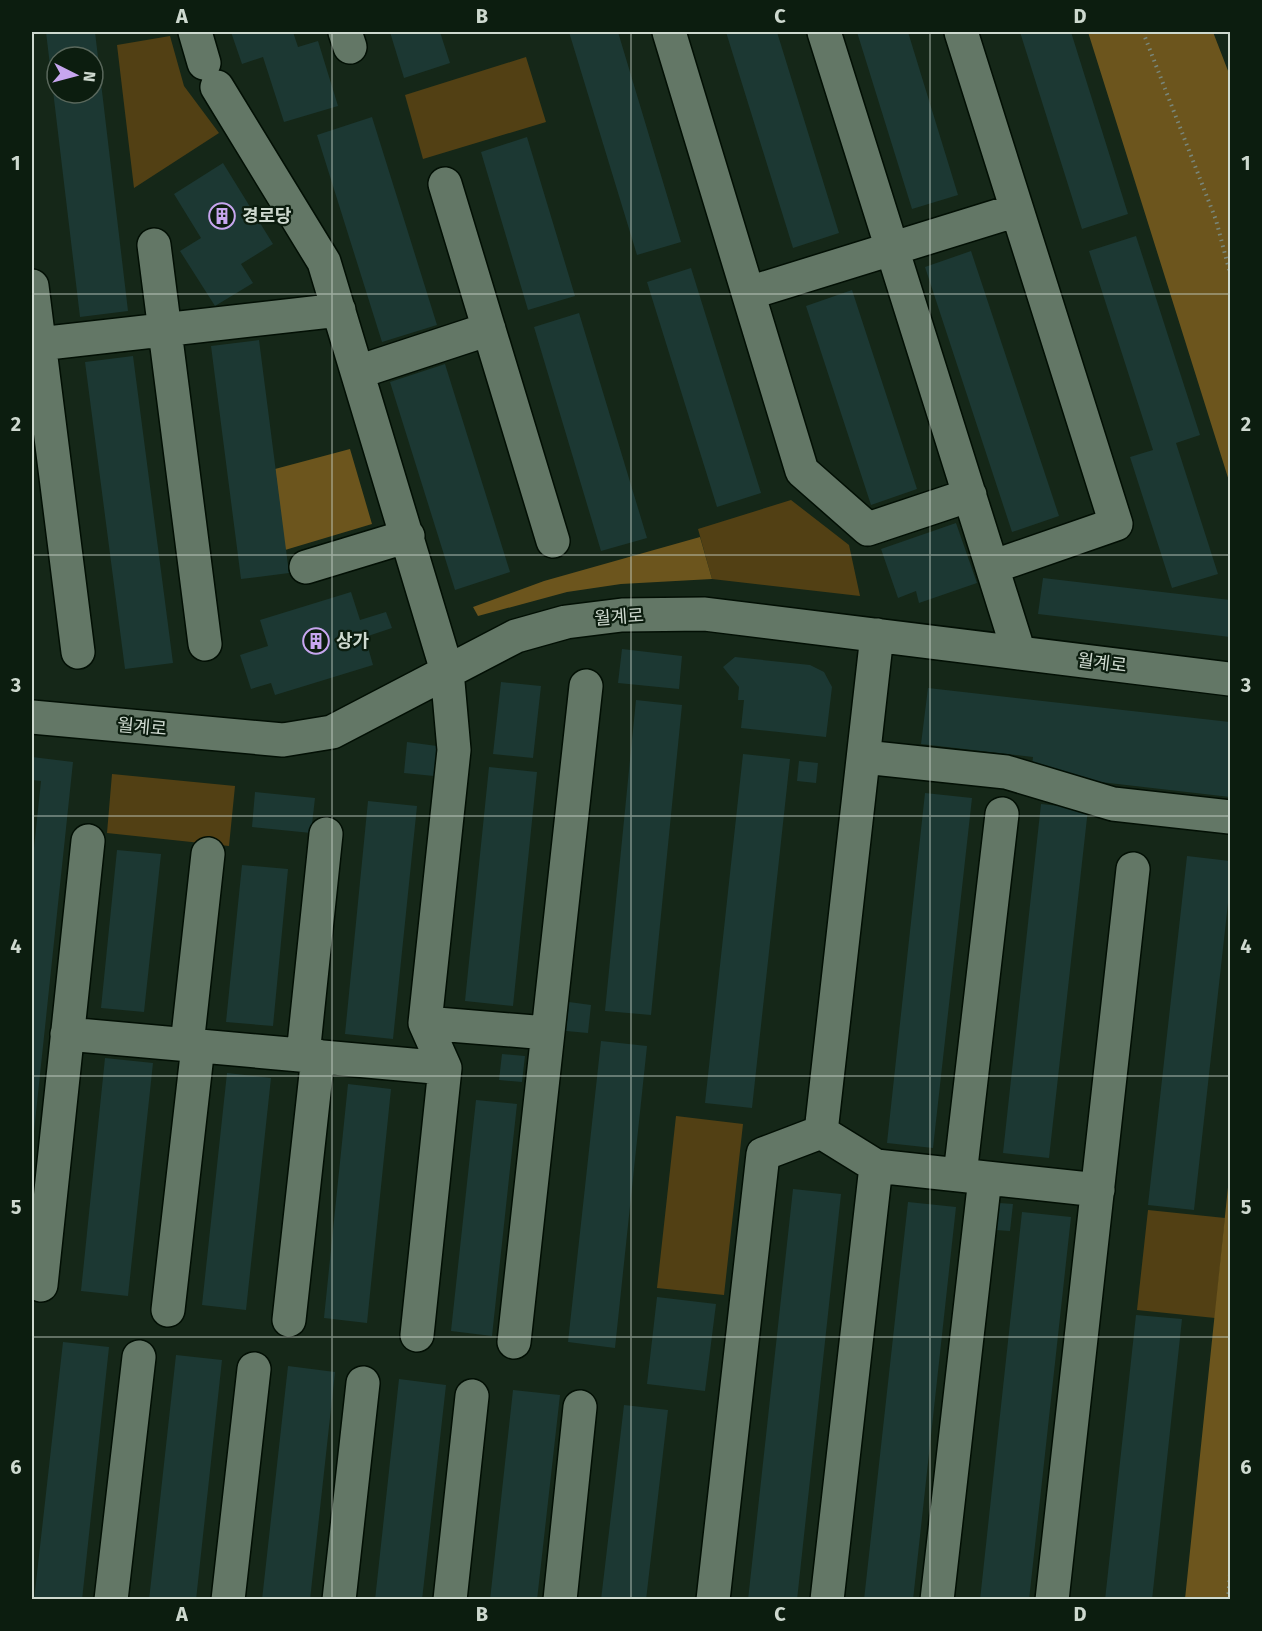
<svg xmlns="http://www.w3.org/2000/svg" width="1262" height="1631" viewBox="0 0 1262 1631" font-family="'Fira Sans','Noto Sans KR',sans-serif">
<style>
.green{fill:#524014}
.forest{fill:#6c551d}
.building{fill:#1c3833;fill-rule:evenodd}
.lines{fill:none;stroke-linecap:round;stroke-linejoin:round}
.minor-casing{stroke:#020f04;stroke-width:36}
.path{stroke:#79877b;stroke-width:4;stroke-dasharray:1.5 4.5;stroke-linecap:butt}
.minor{stroke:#637766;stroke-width:33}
.grid{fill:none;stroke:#ced9cf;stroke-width:1.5;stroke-opacity:0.55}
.labels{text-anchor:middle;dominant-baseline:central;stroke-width:4.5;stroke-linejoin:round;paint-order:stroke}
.poi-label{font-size:18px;font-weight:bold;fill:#ced9cf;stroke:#0c1d0f;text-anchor:start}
.street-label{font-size:18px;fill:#ced9cf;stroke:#0c1d0f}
.neatline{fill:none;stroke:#ced9cf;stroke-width:2}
.grid-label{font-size:20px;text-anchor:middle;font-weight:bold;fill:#ced9cf}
</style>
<rect width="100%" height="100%" fill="#152718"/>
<path class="green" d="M 170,36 L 184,86 L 219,133 L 134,188 L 117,45 Z
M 526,57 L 546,122 L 423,159 L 405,95 Z
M 791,500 L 849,545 L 860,596 L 712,579 L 698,529 Z
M 112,774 L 235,786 L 229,846 L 107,833 Z
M 676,1116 L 743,1124 L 724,1295 L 657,1288 Z
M 1148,1210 L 1225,1218 L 1215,1318 L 1137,1310 Z"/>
<path class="forest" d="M 1088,32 L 1213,32 L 1230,76 L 1230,484 Z
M 350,449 L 372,524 L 285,550 L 275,469 Z
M 700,537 L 712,579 L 621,584 L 567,592 L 478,616 L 473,607 L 544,581 Z
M 1230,1168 L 1230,1599 L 1185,1599 Z"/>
<path class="building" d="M 46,32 L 95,32 L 128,311 L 80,317 ZM 57,57 L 93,57 L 93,93 L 57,93 Z
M 231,32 L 293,32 L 298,47 L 318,41 L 338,106 L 284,122 L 263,57 L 242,64 Z
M 390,32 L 440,32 L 450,63 L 404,78 Z
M 569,32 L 618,32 L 681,242 L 637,255 Z
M 726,32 L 777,32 L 839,233 L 793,248 Z
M 857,32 L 908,32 L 958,195 L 912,209 Z
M 1020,32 L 1071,32 L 1128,214 L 1082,229 Z
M 372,117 L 437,325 L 382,342 L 317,135 Z
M 527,137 L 575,296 L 528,310 L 481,152 Z
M 223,163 L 273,244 L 241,264 L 253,283 L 215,306 L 180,251 L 201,238 L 174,194 Z
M 1136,236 L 1200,435 L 1176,443 L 1218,574 L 1172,588 L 1130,457 L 1153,450 L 1089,251 Z
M 971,251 L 1059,516 L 1012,532 L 925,267 Z
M 691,268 L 761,493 L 717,507 L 647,282 Z
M 852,290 L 917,489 L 871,505 L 806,306 Z
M 579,313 L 647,538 L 601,551 L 534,327 Z
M 259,340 L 289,573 L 241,579 L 211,346 Z
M 133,356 L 173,663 L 125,669 L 85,362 Z
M 445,364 L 510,572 L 455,590 L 390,382 Z
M 956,523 L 977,583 L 919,603 L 916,591 L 898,598 L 881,549 Z
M 1043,578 L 1230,600 L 1230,637 L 1038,614 Z
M 351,592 L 360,620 L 386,612 L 392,628 L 365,637 L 373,665 L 275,695 L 271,683 L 251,689 L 240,655 L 268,646 L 260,620 Z
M 622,649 L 682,656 L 679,689 L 618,683 Z
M 735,657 L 810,665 L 824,672 L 832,687 L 826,737 L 741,728 L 744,700 L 738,700 L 739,687 L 723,667 Z
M 501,682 L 541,686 L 533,758 L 493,754 Z
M 928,688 L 1230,722 L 1230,797 L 1031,774 L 1033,757 L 921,744 Z
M 636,700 L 682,705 L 651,1015 L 605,1011 Z
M 407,742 L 437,746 L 434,776 L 404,773 Z
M 743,754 L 790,759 L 752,1108 L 705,1103 Z
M 32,757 L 73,762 L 33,1141 L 32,867 L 41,781 L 32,780 Z
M 799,761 L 818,763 L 816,783 L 797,781 Z
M 489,767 L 537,772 L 513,1006 L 465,1001 Z
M 255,792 L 315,798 L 311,833 L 252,827 Z
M 925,793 L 972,798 L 933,1148 L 887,1143 Z
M 368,801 L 417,806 L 393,1039 L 345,1034 Z
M 1041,804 L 1088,809 L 1049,1158 L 1003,1153 Z
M 117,850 L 161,854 L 144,1012 L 101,1008 Z
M 1187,856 L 1230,861 L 1230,885 L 1194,1210 L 1148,1205 Z
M 242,865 L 288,869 L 273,1026 L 226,1022 Z
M 569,1002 L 591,1005 L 588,1033 L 566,1031 Z
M 601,1041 L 647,1046 L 615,1348 L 568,1342 Z
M 502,1054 L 525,1056 L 522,1082 L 499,1080 Z
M 105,1058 L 153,1063 L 128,1296 L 81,1291 Z
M 227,1073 L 271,1078 L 246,1310 L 202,1305 Z
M 348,1084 L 391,1089 L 367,1323 L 324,1318 Z
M 476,1100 L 517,1104 L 492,1336 L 451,1331 Z
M 793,1189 L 841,1194 L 797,1600 L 748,1600 Z
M 908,1202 L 956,1207 L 913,1600 L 864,1600 Z
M 999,1203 L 1013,1204 L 1010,1231 L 996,1230 Z
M 1022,1212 L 1071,1217 L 1029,1600 L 980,1600 Z
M 657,1297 L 716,1304 L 705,1391 L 647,1384 Z
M 1136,1315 L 1182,1319 L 1152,1600 L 1105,1600 Z
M 63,1342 L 109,1347 L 82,1600 L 34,1600 Z
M 176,1355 L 222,1360 L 196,1600 L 149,1600 Z
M 288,1366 L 335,1372 L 310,1600 L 262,1600 Z
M 399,1379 L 446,1385 L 422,1600 L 375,1600 Z
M 513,1390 L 560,1395 L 537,1600 L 490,1600 Z
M 624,1405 L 668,1410 L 646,1600 L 601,1600 Z"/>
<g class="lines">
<g class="minor-casing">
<path id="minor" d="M 195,32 L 204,63
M 345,32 L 350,47
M 669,32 L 802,471 L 868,529 L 970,495
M 824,32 L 1019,653
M 961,32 L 1116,524 L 992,567
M 217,87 L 324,262 L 447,671 L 454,750 L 425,1023 L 445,1068 L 417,1335
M 445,184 L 553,541
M 154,245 L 205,644
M 32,286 L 78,652
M 749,293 L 1017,210
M 39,344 L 339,310
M 358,372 L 489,329
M 306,567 L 408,536
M 32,717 L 283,740 L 332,732 L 516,636 L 566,622 L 622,615 L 705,614 L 1230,679
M 864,757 L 1006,772 L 1113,804 L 1230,817
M 425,1023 L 547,1033
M 67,1034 L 445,1068
M 187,1045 L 208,854
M 303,1055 L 326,834
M 821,1132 L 877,635
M 821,1132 L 876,1166 L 1098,1190
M 960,1175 L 1002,814
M 41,1285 L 88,841
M 168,1310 L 198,1046
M 289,1320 L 318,1056
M 514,1342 L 586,686
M 111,1600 L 139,1357
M 228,1600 L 254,1369
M 339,1600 L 363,1383
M 450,1600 L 472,1396
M 560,1600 L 580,1407
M 713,1600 L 763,1154 L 821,1132
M 827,1600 L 876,1166
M 937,1600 L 985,1178
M 1052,1600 L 1133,869"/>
</g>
<path class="path" d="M 1143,32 L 1216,220 L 1230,273
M 1228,1600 L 1230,1574"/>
<use href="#minor" class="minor"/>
</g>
<path class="grid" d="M 332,32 L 332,1600M 631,32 L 631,1600M 930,32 L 930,1600M 32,294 L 1230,294M 32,555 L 1230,555M 32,816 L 1230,816M 32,1076 L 1230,1076M 32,1337 L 1230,1337"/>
<defs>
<g id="building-ring" transform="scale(1.35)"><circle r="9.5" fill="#0c1d0f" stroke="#c7a6ef" stroke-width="1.5"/><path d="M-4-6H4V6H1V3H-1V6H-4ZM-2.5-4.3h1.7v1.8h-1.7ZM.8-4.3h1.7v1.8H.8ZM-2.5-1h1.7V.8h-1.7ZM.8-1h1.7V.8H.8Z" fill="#c7a6ef"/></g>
</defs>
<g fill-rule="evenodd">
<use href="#building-ring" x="222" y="216"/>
<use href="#building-ring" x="316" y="641"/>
</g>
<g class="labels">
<g class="poi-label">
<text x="242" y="216">경로당</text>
<text x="336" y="641">상가</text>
</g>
<g class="street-label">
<text transform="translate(619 617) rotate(-4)">월계로</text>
<text transform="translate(1102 663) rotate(7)">월계로</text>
<text transform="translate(142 727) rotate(5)">월계로</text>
</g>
</g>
<rect width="1262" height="1631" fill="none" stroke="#0c1d0f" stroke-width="66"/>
<g transform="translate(75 75) rotate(96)"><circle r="28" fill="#0c1d0f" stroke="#5a685c" stroke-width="1.5"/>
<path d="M0-4.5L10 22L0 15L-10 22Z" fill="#c7a6ef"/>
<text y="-9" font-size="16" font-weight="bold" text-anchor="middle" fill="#ced9cf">N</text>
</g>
<rect x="33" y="33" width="1196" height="1565" class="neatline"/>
<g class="grid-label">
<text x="182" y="23">A</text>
<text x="482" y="23">B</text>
<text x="780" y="23">C</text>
<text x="1080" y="23">D</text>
<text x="16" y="170">1</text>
<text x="1246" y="170">1</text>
<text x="16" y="431">2</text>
<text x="1246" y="431">2</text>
<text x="16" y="692">3</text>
<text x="1246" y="692">3</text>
<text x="16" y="953">4</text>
<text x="1246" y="953">4</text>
<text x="16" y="1214">5</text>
<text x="1246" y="1214">5</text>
<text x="16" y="1474">6</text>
<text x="1246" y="1474">6</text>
<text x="182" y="1621">A</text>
<text x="482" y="1621">B</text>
<text x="780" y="1621">C</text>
<text x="1080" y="1621">D</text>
</g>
</svg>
